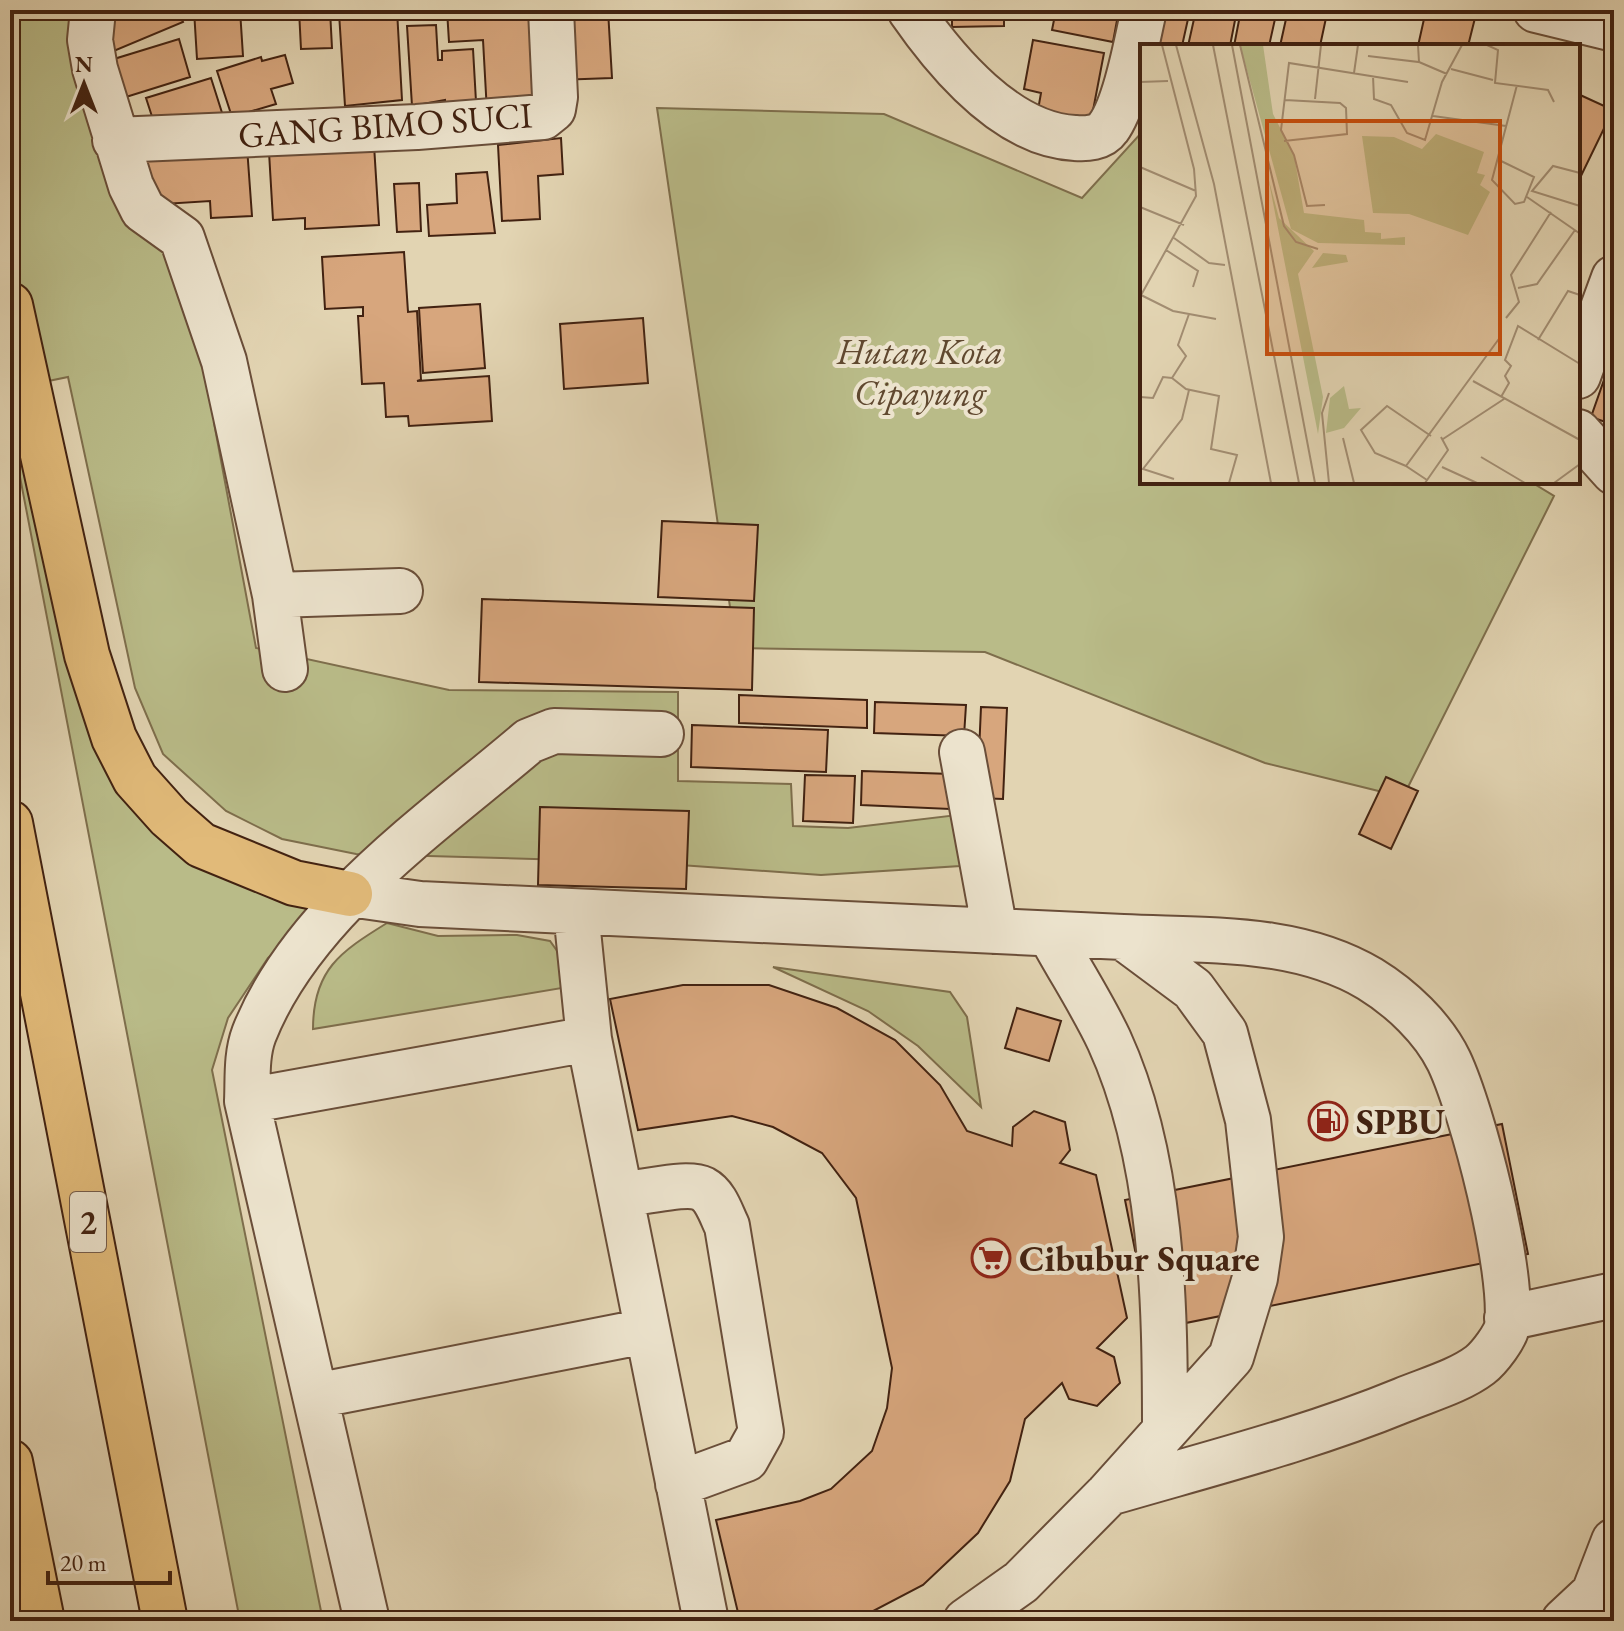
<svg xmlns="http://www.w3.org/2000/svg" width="1624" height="1631" viewBox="0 0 1624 1631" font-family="'EB Garamond',serif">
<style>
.green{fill:#b9bb88;stroke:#7e6e4c;stroke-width:2}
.building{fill:#d7a67d;stroke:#422211;stroke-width:2}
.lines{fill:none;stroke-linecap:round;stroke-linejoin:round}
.minor-casing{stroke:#6a4e39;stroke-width:48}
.highway-casing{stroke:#422211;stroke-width:48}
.minor{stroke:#ece3cd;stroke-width:44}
.highway{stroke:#e1ba79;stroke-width:44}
.labels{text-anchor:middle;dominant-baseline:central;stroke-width:8;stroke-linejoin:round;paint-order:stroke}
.shield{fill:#ece3cd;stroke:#755c49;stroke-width:2}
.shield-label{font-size:34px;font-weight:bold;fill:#422211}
.street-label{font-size:36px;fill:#422211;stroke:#ece3cd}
.park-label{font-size:36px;font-style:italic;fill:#60482f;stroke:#ece3cd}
.poi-label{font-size:36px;font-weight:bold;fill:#422211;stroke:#ece3cd;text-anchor:start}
.inset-road{fill:none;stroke:#a28d72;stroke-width:2}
.view{fill:#c74e0d;fill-opacity:0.15;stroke:#c74e0d;stroke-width:4}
.inset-edge{fill:none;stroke:#422211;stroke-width:4}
</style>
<rect width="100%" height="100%" fill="#e2d4b2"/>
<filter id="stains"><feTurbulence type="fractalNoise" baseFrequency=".0025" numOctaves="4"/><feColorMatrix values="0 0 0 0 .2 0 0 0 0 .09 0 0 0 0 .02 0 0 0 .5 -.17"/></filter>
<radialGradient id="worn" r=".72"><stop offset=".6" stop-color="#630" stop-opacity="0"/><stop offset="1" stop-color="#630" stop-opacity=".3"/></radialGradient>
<path class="green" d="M 10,10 L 73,10 L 237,421 L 214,423 L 256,648 L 449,690 L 678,692 L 678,781 L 791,784 L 793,826 L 848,828 L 957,815 L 960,866 L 821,875 L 638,862 L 356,854 L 282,839 L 226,811 L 163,754 L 135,688 L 68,377 L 24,386 L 10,324 Z
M 657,108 L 884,114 L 1082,198 L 1142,132 L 1142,482 L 1531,482 L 1554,496 L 1403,797 L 1265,763 L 985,652 L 736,648 Z
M 10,390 L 111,771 L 328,908 L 268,958 L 228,1018 L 212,1070 L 323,1621 L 240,1621 L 10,425 Z
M 387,923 L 438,936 L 517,935 L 550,941 L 560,955 L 562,988 L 313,1029 C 313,970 340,952 387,923 Z
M 773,967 L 950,992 L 967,1017 L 981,1107 L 918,1046 L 868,1011 Z"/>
<path class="building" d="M 125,10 L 178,10 L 183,22 L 109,53 L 96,23 Z
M 194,10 L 240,10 L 243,56 L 197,59 Z
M 250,10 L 286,10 L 286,18 L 249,17 Z
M 299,10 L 330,10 L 332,48 L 301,49 Z
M 397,10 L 402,100 L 345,106 L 339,13 Z
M 447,10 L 539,10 L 545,109 L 487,112 L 483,40 L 449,42 Z
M 553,10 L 608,10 L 612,78 L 557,80 Z
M 952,10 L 1004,10 L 1004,26 L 952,27 Z
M 1056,10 L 1129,10 L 1128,17 L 1118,15 L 1113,42 L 1052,30 Z
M 1155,10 L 1190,10 L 1182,46 L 1147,46 Z
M 1196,10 L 1237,10 L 1230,46 L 1188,46 Z
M 1241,10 L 1277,10 L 1269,46 L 1234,46 Z
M 1288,10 L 1326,18 L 1320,46 L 1280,46 Z
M 1426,10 L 1477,10 L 1468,46 L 1418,46 Z
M 436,25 L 438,60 L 442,60 L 442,51 L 473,49 L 477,119 L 446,121 L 445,100 L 412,106 L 407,26 Z
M 179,39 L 190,77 L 126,97 L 114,59 Z
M 1033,40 L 1104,53 L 1091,121 L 1038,110 L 1041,93 L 1024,89 Z
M 285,55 L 293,83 L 271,89 L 276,104 L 232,117 L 217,71 L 261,57 L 262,61 Z
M 211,78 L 224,119 L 158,135 L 146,98 Z
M 1578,94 L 1613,110 L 1578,182 Z
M 561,138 L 563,174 L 538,176 L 540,219 L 502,221 L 498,145 Z
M 374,145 L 379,225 L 305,229 L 305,218 L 273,220 L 269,152 Z
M 247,147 L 252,216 L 211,218 L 210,201 L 148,205 L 145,155 Z
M 487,172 L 495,233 L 429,236 L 427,205 L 457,203 L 456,174 Z
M 419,183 L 421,231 L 397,232 L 394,184 Z
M 404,252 L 408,312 L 417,311 L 421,380 L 417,381 L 489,376 L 492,421 L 409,426 L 408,416 L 386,417 L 384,383 L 362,384 L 358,316 L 363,316 L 363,307 L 325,309 L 322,257 Z
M 480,304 L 485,368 L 423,373 L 419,308 Z
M 643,318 L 648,383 L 564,389 L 560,324 Z
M 1611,360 L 1614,361 L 1614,425 L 1591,417 Z
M 662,521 L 758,525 L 754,601 L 658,597 Z
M 482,599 L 754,608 L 752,690 L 479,682 Z
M 739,695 L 867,700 L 867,728 L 739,723 Z
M 875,702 L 966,705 L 964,736 L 874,733 Z
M 981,707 L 1007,708 L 1003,799 L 977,798 Z
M 692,725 L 828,730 L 826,772 L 691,767 Z
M 862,771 L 951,774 L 950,809 L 861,805 Z
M 805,775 L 855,776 L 853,823 L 803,821 Z
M 1386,777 L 1418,791 L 1391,849 L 1359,834 Z
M 540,807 L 689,811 L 686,889 L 538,885 Z
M 683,985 L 769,985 L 837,1008 L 895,1040 L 940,1085 L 967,1131 L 1012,1146 L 1013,1127 L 1034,1111 L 1065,1122 L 1070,1150 L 1060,1163 L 1096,1175 L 1127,1318 L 1097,1348 L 1114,1357 L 1120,1383 L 1097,1406 L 1069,1399 L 1062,1383 L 1025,1419 L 1010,1481 L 978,1533 L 923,1585 L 858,1619 L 740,1621 L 716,1520 L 800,1501 L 831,1489 L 872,1451 L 887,1408 L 892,1368 L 856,1198 L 822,1153 L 773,1127 L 732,1116 L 638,1130 L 610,999 Z
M 1017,1008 L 1061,1021 L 1049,1061 L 1005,1048 Z
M 1502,1124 L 1528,1254 L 1151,1330 L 1125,1200 Z"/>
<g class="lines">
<g class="minor-casing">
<path id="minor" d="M 93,10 L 90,40 L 95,69 L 131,186 L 143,210 L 182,238 L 224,361 L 275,595 L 400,591
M 910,10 C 946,62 1007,135 1075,138 C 1086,139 1101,138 1108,128 C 1126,104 1137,40 1144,10
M 1536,10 L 1614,29
M 115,140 L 417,127 L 543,117 L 553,109 L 555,97 L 551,10
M 1578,376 L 1614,278
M 1578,432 L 1614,472
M 275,595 L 285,669
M 962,752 L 995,931
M 350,894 L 420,904 L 1123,937 L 1193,989 L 1225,1033 L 1248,1120 L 1261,1237 L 1255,1278 L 1231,1357 L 1109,1493 L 1021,1582 L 966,1621
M 578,931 L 589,1039 L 706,1621
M 1050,934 C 1069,969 1092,1004 1109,1040 C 1163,1158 1165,1302 1165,1429
M 247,1101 L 589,1039
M 621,1195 C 640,1193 687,1181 703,1189 C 716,1196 721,1214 727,1226 L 761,1432 L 746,1459 L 678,1484
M 1507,1318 L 1614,1295
M 315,1396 L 646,1331
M 1109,1493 C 1208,1464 1308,1439 1403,1400 C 1427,1390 1459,1381 1480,1365 C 1489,1358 1506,1336 1507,1326 C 1514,1271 1473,1112 1449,1061 C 1433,1028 1401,998 1370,979 C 1296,935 1206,941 1123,937
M 367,1621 L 247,1101 C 248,1079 246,1055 254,1034 C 302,912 433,823 529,741 L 554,731 L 661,734
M 1564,1621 L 1594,1593 L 1614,1541"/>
</g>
<g class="highway-casing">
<path id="highway" d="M 10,305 L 87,655 L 114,738 L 135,779 L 169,817 L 201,845 L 294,883 L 350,894
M 10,823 L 165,1621
M 10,1462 L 42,1621"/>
</g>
<use href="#minor" class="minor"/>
<use href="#highway" class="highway"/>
</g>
<defs>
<g id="fuel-ring" transform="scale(2)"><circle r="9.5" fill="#ece3cd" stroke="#8f2418" stroke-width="1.5"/><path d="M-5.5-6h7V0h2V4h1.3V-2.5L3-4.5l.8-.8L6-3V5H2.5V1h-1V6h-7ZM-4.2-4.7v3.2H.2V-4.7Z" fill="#8f2418"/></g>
<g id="supermarket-ring" transform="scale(2)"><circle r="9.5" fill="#ece3cd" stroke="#8f2418" stroke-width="1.5"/><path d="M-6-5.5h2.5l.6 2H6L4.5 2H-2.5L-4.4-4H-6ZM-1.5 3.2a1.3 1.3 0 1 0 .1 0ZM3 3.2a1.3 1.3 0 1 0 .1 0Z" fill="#8f2418"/></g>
</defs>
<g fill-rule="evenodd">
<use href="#fuel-ring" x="1328" y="1121"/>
<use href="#supermarket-ring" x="991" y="1258"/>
</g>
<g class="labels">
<rect class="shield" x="70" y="1192" width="36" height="60" rx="6"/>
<g class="shield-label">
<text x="88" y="1222">2</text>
</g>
<g class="street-label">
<text transform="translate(385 125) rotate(-4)">GANG BIMO SUCI</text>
</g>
<g class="park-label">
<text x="920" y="351">Hutan Kota<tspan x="920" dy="41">Cipayung</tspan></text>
</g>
<g class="poi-label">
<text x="1356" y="1121">SPBU</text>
<text x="1019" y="1258">Cibubur Square</text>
</g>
</g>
<g transform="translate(1140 44)">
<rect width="440" height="440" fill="#e2d4b2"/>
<path d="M 100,1 L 123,1 L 133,70 L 154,111 L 164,169 L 224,176 L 225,188 L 241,189 L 241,195 L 265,193 L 265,201 L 178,199 L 151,185 ZM 296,90 L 344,108 L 337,129 L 345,131 L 340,141 L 350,148 L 328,191 L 269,170 L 233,169 L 222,92 L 254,93 L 282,105 ZM 128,133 L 139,174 L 174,207 L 158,230 L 183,353 L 178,390 ZM 183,209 L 206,211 L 208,218 L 172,224 ZM 204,342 L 209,365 L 221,364 L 204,384 L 186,389 L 190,354 Z" fill="#b9bb88"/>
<path class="inset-road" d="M 36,1 L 74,140 L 131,439M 73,1 L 159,439M 92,1 L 175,439M 100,1 L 144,182 L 156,198 L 178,205M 347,1 L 358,6 L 355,39 L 408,46 L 414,58M 228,12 L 279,18 L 278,1M 279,18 L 307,30M 311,25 L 353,36M 214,29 L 218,1M 233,32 L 234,55 L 251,61 L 267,89 L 285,96 L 302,38 L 322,1M 0,38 L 28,37M 175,55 L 181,1M 293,72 L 366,82M 144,97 L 207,90 L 206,64 L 200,59 L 145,56M 359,116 L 394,133 L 384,158 L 375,160 L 352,136 L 377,41M 0,123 L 56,147M 440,129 L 413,122 L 392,147 L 440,162M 387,153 L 439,189M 185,161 L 167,162 L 154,111 L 141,86 L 149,19 L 268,38M 0,163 L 44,181M 34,194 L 69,219 L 85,221M 26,206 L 58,227 L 53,243M 378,244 L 397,240 L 435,186M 1,251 L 33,267 L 76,275M 0,253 L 56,152 L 54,125 L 22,1M 366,274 L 379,258 L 371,231 L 411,168M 398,296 L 428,247 L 440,251M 32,334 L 46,345 L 79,352 L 71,405 L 97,411 L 89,439M 32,334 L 46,312 L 38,301 L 49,270M 333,337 L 440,396M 189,349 L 182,369 L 189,439M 0,353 L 13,354 L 23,333 L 32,334M 361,353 L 369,339 L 365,332 L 371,322 L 365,316 L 378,282 L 440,320M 203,394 L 214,439M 303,395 L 364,355M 341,413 L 385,439M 266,422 L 235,409 L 221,386 L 247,362 L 291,392M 302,423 L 337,439M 34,435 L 3,425 L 42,375 L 49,346M 287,436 L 266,422 L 361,292M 285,439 L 308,406 L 301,393M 414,439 L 440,420"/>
<path class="view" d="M 127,77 L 360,77 L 360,310 L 127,310 Z"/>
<rect width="440" height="440" class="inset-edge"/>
</g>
<rect width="1624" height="1631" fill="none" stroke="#e2d4b2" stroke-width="40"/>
<rect x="12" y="12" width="1600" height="1607" fill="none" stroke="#422211" stroke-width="4"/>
<rect x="20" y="20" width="1584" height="1591" fill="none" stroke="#422211" stroke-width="2"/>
<g transform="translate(84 84)" stroke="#ece3cd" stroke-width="6" paint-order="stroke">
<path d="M0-6L14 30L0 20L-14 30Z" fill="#422211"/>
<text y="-12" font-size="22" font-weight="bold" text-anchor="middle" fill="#422211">N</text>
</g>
<path d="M48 1571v12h122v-12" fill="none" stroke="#422211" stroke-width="4"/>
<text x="60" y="1571" font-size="24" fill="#422211" stroke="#ece3cd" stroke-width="6" paint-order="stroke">20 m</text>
<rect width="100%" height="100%" filter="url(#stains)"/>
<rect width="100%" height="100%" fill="url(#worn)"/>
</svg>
